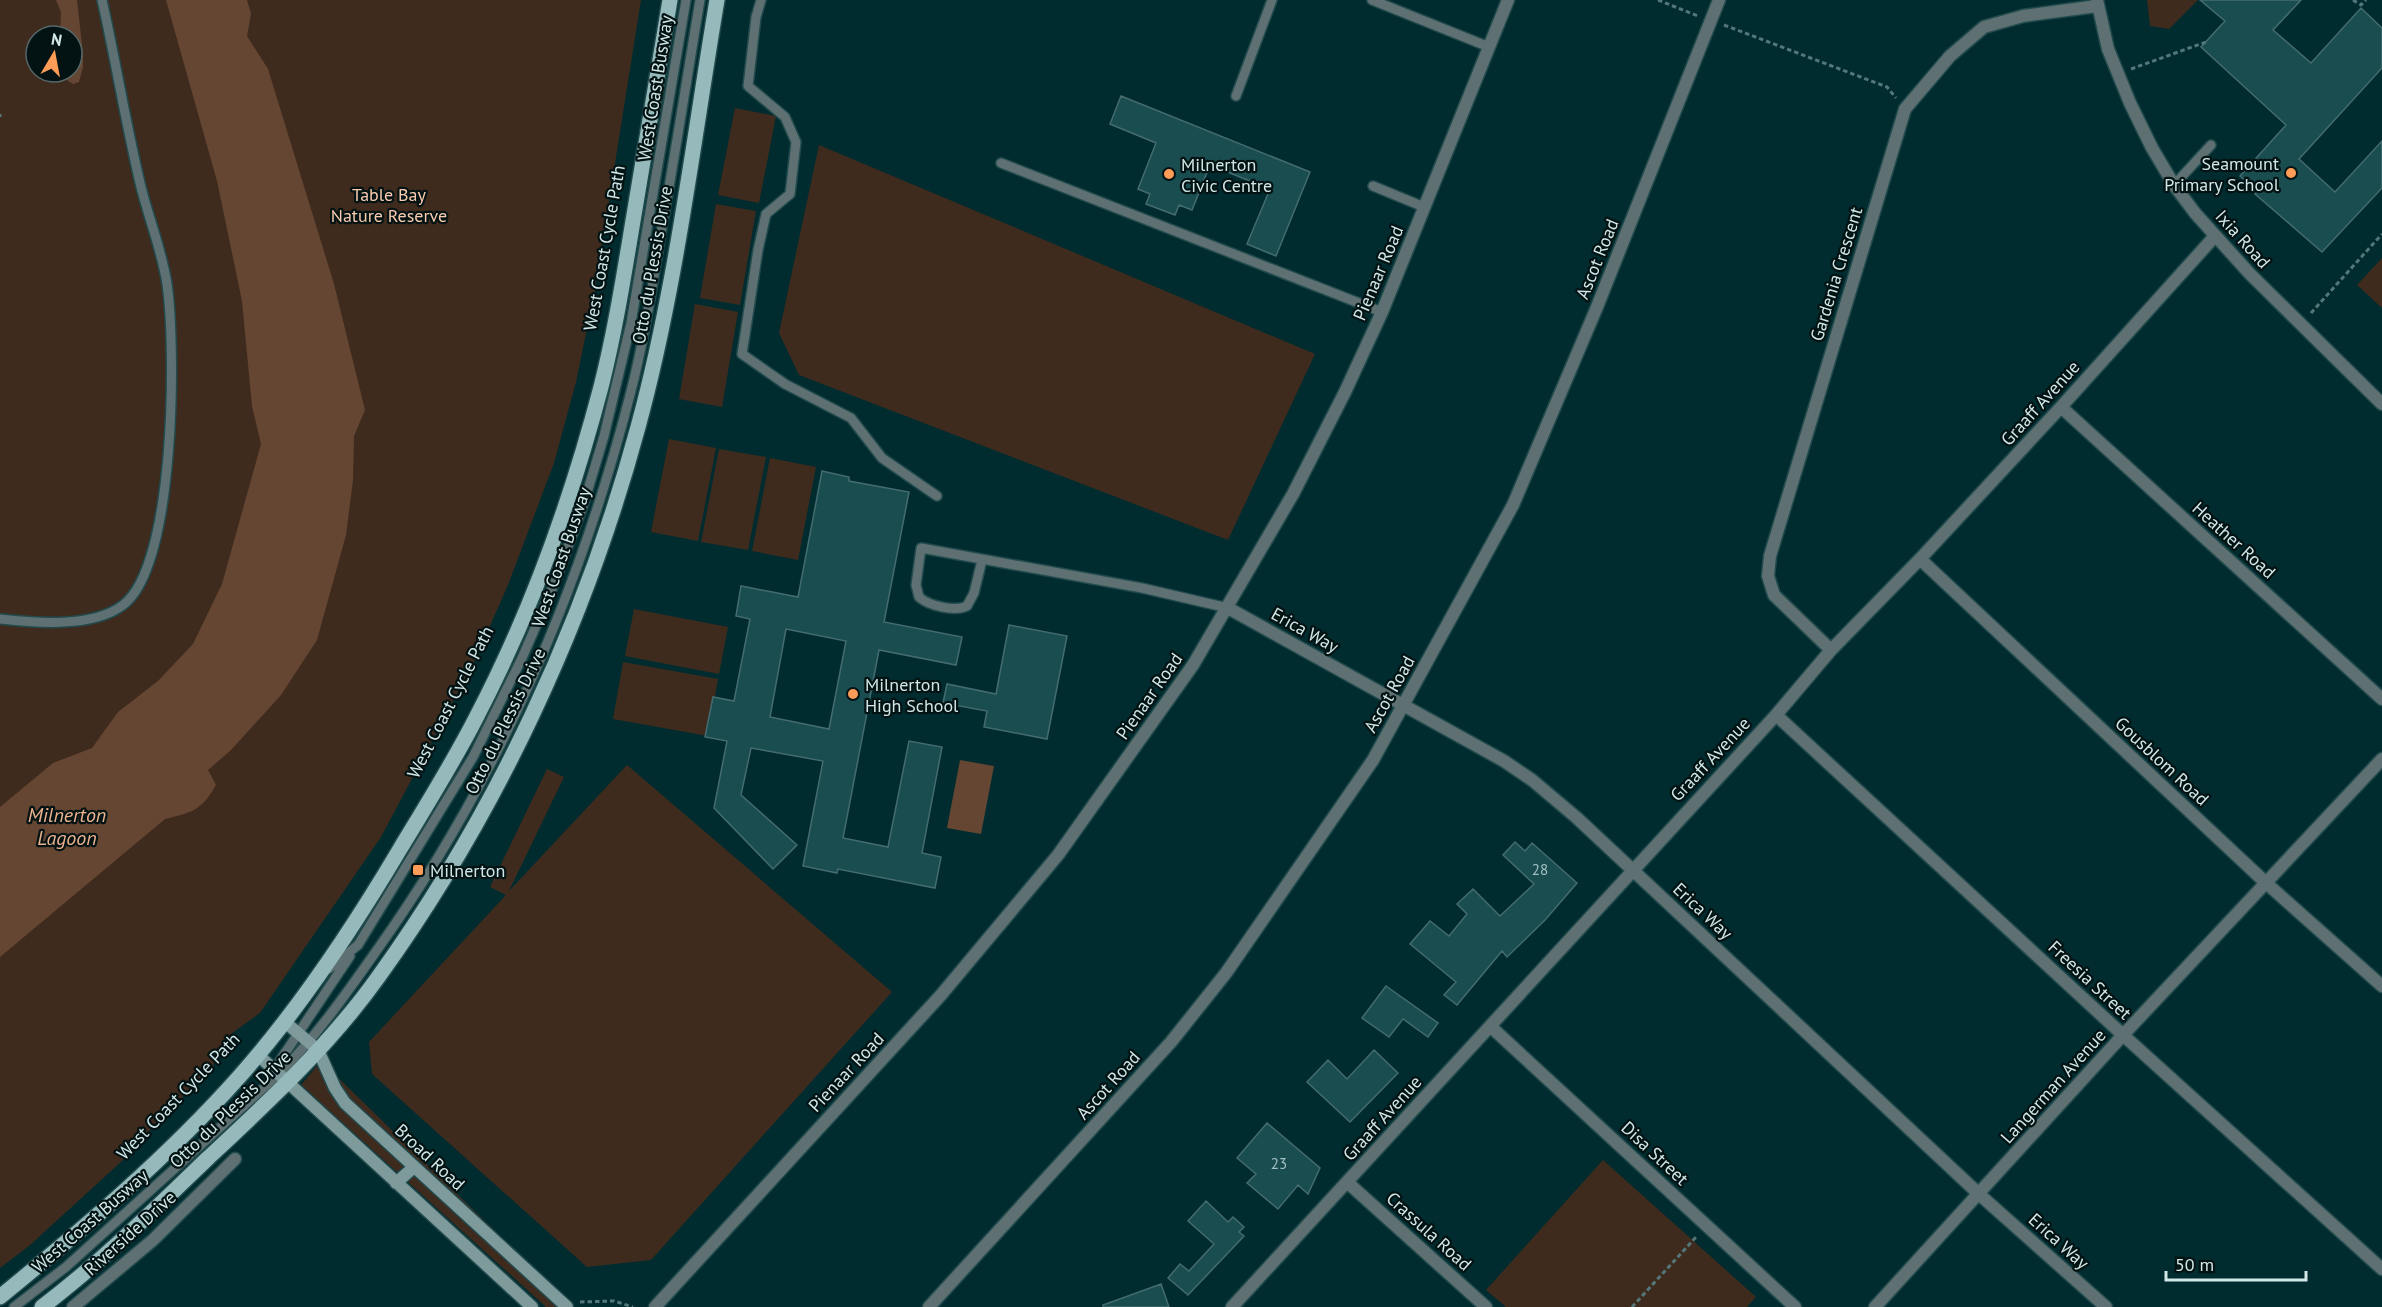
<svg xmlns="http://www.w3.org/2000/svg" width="2382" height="1307" viewBox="0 0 2382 1307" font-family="'PT Sans',sans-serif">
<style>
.green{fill:#3f2b1e;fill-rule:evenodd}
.water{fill:#654632}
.building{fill:#1a4d50;stroke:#446c6f;stroke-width:1.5;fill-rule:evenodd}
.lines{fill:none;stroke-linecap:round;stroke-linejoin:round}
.lane-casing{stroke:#214a4d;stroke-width:12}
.street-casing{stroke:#214a4d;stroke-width:15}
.secondary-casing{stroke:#214a4d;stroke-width:15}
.primary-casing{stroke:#214a4d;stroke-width:18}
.path{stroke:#547779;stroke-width:3;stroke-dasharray:4.5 3;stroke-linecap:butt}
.lane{stroke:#5e7071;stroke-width:9}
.street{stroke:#5e7071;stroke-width:12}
.secondary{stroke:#7e9a9b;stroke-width:12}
.primary{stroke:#96babc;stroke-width:15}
.poi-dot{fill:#fe9c58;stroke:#031213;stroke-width:2}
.labels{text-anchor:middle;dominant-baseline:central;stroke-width:4.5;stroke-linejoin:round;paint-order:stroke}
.number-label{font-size:15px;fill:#a3c0c2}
.street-label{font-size:18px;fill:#d1e7e8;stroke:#031213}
.poi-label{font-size:18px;fill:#d1e7e8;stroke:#031213;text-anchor:start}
.park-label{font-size:18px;fill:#facbae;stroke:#031213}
.water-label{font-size:20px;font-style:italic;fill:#ecb28e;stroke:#031213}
</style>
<rect width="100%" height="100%" fill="#002c2f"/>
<path class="green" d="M 0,0 L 641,0 L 594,295 L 576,382 L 554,463 L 508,585 L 474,662 L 381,837 L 260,1013 L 231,1034 L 217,1050 L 212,1071 L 168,1110 L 122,1161 L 29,1246 L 0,1268 ZM 36,36 L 72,36 L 72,72 L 36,72 Z
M 2147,0 L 2198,0 L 2169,29 L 2150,26 Z
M 735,108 L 776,116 L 759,203 L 718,195 Z
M 819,145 L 1315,354 L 1228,540 L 799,375 L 779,333 Z
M 716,204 L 756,211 L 740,305 L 700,298 Z
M 2382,258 L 2382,308 L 2357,285 Z
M 695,304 L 738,312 L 722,407 L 679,399 Z
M 669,439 L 716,448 L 698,541 L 651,532 Z
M 719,449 L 766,457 L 748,550 L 701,542 Z
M 770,458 L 816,467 L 798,560 L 752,551 Z
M 634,609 L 728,627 L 719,674 L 625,656 Z
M 623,662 L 718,679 L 708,736 L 613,719 Z
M 627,765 L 892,992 L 651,1260 L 587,1267 L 372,1074 L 369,1042 L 506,895 L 490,887 L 547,769 L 564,777 L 509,891 Z
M 321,1061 L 573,1307 L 546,1307 L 301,1085 Z
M 1603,1160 L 1756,1297 L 1747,1307 L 1506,1307 L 1486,1290 Z"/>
<path class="water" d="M 56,0 L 77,0 L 83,54 L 83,67 L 79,82 L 73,84 L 68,81 L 63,72 L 72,72 L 72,36 L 60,36 L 61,12 Z
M 166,0 L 247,0 L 251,14 L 247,36 L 268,69 L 334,284 L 365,410 L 354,436 L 353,480 L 346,535 L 317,640 L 281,695 L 231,750 L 208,770 L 216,785 C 201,811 193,812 165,819 L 0,957 L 0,807 L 53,763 L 92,748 L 118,712 L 158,681 L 193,644 L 222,584 L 261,444 L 252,406 L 242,301 L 217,181 Z
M 960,760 L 994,766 L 981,834 L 947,828 Z"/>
<path class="building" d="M 2200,0 L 2301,0 L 2273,30 L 2311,63 L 2361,8 L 2382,28 L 2382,68 L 2299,159 L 2335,192 L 2382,141 L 2382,188 L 2322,252 L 2255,194 L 2257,192 L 2240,176 L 2286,125 L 2201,47 L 2225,21 Z
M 1121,96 L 1310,172 L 1276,256 L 1247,244 L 1270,189 L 1210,165 L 1192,210 L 1179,205 L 1175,215 L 1146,204 L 1150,194 L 1138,189 L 1156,143 L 1110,124 Z
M 822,471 L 849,477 L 849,481 L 909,492 L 884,622 L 962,637 L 956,665 L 879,650 L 843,838 L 888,847 L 909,741 L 942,747 L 922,853 L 941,857 L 935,888 L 838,869 L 837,873 L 803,866 L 823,761 L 751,748 L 741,795 L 797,845 L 773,869 L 714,808 L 727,741 L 705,737 L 713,697 L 734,701 L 750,619 L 736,616 L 741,586 L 798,597 ZM 786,629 L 846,641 L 829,729 L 770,717 Z
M 1009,625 L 1067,636 L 1047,739 L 984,727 L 987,711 L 943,703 L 947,684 L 996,694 Z
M 1515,842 L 1525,851 L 1532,843 L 1577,883 L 1545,920 L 1507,957 L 1502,951 L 1457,1005 L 1444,995 L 1456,982 L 1410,944 L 1430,921 L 1449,936 L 1467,914 L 1457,904 L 1473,889 L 1500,916 L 1534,884 L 1503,855 Z
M 1386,986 L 1438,1023 L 1428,1037 L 1403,1019 L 1389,1037 L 1362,1018 Z
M 1374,1050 L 1398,1073 L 1350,1122 L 1307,1082 L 1328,1060 L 1347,1079 Z
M 1267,1123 L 1320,1168 L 1308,1194 L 1298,1185 L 1278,1209 L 1247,1183 L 1256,1174 L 1237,1158 Z
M 1206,1201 L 1228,1222 L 1233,1217 L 1244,1227 L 1239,1232 L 1244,1236 L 1188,1295 L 1168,1278 L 1180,1264 L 1189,1271 L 1214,1244 L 1188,1221 Z
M 1161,1284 L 1169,1307 L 1103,1307 L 1103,1305 Z"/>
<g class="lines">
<g class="lane-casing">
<path id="lane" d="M 761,0 L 756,17 L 748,86 L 785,117 L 796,142 L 790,194 L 766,214 L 758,250 L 742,354 L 785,384 L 851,418 L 882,458 L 937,496
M 1372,0 L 1489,47
M 1236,96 L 1272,0
M 1001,163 L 1382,312
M 2174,185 L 2211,145
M 1373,186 L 1424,207
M 982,560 L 974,593 L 967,606 C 955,612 929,606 919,597 L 916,585 L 921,548 L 1142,588 L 1228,608
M 0,619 C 36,623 93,628 123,605 C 176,565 176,347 167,284 C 162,251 149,219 141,187 C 126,125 116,62 102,0
M 329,969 L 358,945 L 473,757 L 522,658 L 555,582 L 584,503 L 604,436 L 631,323 L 686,0
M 271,1074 L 350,956
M 14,1307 L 66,1267 L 278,1075 C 316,1037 346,994 377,950 C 496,783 579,594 630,395 C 644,342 652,287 661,233 C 675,155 687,78 700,0"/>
</g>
<g class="street-casing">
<path id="street" d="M 2097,0 L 2108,49 L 2130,103 L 2152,148 L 2174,185 L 2195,213 L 2250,274 L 2382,404
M 2061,407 L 2382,699
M 1920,559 L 2265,882 L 2382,986
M 1228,608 L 1504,761 L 1532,780 L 1577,818 L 1980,1195 L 2106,1307
M 1831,650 L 1774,595 L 1768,576 L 1770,556 L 1905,109 L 1950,56 L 1984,27 L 2023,16 L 2097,6
M 1776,715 L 2123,1035 L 2382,1269
M 1490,1026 L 1795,1307
M 1347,1182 L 1486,1307
M 73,1307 L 153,1240 L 235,1159
M 655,1307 L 941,995 L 1058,855 L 1193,665 L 1293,494 L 1345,392 L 1382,312 L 1508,0
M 929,1307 L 1171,1042 L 1226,973 L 1373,760 L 1513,505 L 1597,307 L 1719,0
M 1232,1307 L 1776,715 L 1831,650 L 1920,559 L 2061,407 L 2215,236
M 1875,1307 L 2123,1035 L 2382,759"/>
</g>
<g class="secondary-casing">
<path id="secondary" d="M 285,1022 L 318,1050 L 335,1088 L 345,1103 L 567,1307
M 258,1055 L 532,1307
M 396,1183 L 414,1167"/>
</g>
<g class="primary-casing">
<path id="primary" d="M 0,1297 C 83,1229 167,1158 239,1077 C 301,1007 352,930 400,849 C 426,806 453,763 476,718 C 531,613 571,501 601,387 C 616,328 625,268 635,209 C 647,139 658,70 670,0
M 42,1307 C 101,1262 154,1210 207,1159 C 268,1102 330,1045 379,976 C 497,812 585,623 638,427 C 676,288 693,142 717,0"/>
</g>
<path class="path" d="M 1658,0 L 1698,16
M 2353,0 L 2361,5 L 2366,0
M 1724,25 L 1887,87 L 1896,98
M 2131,69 L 2206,42
M 0,114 L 0,117
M 2311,313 L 2382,234
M 580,1302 L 614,1301 L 633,1307
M 1632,1307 L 1697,1236"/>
<use href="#lane" class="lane"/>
<use href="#street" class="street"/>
<use href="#secondary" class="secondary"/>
<use href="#primary" class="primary"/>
</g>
<g class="poi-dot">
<circle cx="2291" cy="173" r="6"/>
<circle cx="1169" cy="174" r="6"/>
<circle cx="853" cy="694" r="6"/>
<rect x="412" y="864" width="12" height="12" rx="3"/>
</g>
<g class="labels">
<g class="number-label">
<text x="1540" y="869">28</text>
<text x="1279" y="1163">23</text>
</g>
<g class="street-label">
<text transform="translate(655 88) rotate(-81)">West Coast Busway</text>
<text transform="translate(2243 239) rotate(48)">Ixia Road</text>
<text transform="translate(604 248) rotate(-80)">West Coast Cycle Path</text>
<text transform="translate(1597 259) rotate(-68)">Ascot Road</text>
<text transform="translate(652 265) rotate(-80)">Otto du Plessis Drive</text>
<text transform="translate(1378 273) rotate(-67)">Pienaar Road</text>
<text transform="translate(1836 274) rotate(-73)">Gardenia Crescent</text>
<text transform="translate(2040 403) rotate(-48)">Graaff Avenue</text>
<text transform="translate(2234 540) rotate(42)">Heather Road</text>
<text transform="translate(561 557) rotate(-71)">West Coast Busway</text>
<text transform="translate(1305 630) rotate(29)">Erica Way</text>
<text transform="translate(1389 694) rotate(-61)">Ascot Road</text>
<text transform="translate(1149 696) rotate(-55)">Pienaar Road</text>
<text transform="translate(450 702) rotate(-63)">West Coast Cycle Path</text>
<text transform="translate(505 721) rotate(-64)">Otto du Plessis Drive</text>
<text transform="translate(1710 759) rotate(-47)">Graaff Avenue</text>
<text transform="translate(2162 761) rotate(43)">Gousblom Road</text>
<text transform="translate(1703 911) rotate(43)">Erica Way</text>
<text transform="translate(2090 980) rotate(43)">Freesia Street</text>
<text transform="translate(846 1072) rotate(-47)">Pienaar Road</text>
<text transform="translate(1108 1085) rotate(-48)">Ascot Road</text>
<text transform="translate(2053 1086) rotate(-48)">Langerman Avenue</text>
<text transform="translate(178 1096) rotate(-46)">West Coast Cycle Path</text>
<text transform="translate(230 1109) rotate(-44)">Otto du Plessis Drive</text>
<text transform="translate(1382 1118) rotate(-48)">Graaff Avenue</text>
<text transform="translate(1655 1153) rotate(43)">Disa Street</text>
<text transform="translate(430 1157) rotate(43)">Broad Road</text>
<text transform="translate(90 1221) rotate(-41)">West Coast Busway</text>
<text transform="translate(1429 1231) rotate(42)">Crassula Road</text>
<text transform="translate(130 1233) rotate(-42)">Riverside Drive</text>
<text transform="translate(2059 1241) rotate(42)">Erica Way</text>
</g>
<g class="poi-label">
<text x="2279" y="163" text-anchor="end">Seamount<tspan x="2279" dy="21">Primary School</tspan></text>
<text x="1181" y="164">Milnerton<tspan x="1181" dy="21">Civic Centre</tspan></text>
<text x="865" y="684">Milnerton<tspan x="865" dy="21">High School</tspan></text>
<text x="430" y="870">Milnerton</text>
</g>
<g class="park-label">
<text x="389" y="194">Table Bay<tspan x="389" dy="21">Nature Reserve</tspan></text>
</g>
<g class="water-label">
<text x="67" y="815">Milnerton<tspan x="67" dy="23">Lagoon</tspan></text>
</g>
</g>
<g transform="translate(54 54) rotate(10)"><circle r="28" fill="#031213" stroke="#556768" stroke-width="1.5"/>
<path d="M0-4.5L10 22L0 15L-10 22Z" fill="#fe9c58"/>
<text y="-9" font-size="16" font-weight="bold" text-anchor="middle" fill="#d1e7e8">N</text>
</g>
<path d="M2166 1271v9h140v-9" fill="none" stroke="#d1e7e8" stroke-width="3"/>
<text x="2175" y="1271" font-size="18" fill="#d1e7e8" stroke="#031213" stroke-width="4.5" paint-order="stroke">50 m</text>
</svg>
